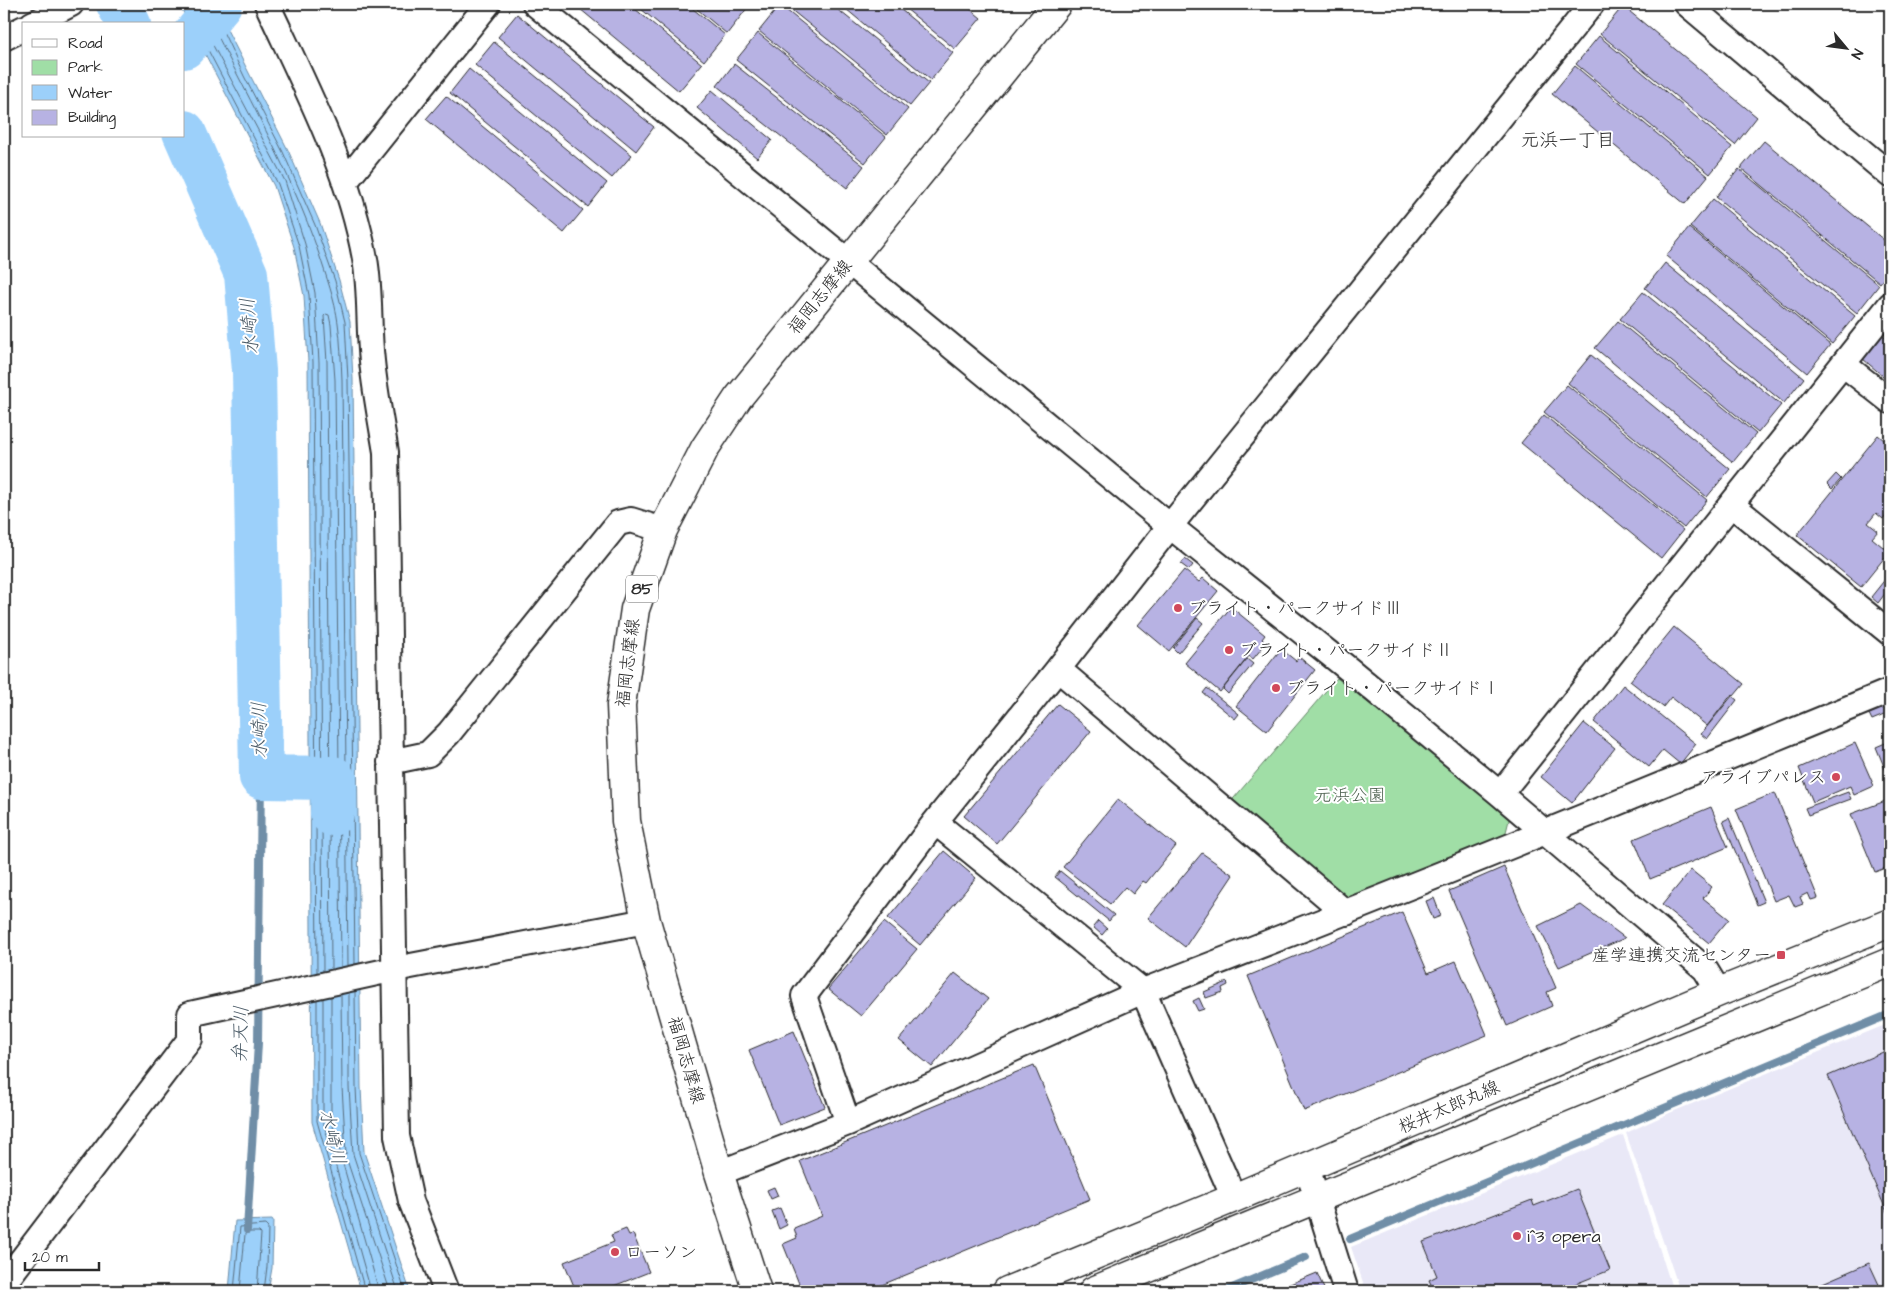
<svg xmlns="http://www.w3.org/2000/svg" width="1894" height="1295" viewBox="0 0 1894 1295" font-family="'Architects Daughter','Klee One',sans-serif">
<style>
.built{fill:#e9e8f7}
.green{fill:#a0dea6;stroke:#668468}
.water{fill:#9cd0fa;stroke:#6f8ea7}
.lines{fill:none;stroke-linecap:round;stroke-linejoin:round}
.shore{stroke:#586d7e;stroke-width:1}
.stream{stroke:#6f8ea7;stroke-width:8}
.river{stroke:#9cd0fa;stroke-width:44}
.building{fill:#b7b2e3;stroke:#2b2b2b}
.minor-casing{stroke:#2b2b2b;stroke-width:28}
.major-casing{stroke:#2b2b2b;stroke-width:31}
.minor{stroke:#fff;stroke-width:24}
.major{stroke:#fff;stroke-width:28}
.poi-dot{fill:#d1495b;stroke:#fff;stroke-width:2}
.labels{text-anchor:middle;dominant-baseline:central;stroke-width:4;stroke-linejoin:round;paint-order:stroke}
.shield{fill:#fff;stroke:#6b6b6b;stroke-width:1}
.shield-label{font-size:16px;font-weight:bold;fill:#2b2b2b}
.street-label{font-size:18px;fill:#2b2b2b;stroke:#fff}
.poi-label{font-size:18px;fill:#2b2b2b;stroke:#fff;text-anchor:start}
.park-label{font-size:18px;fill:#4e6150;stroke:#fff}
.neighbourhood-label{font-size:19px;fill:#2b2b2b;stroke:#fff}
.water-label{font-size:19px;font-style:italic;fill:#4d5d69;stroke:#fff}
</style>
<rect width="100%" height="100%" fill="#fff"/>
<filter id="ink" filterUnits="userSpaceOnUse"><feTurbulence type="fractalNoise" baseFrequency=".02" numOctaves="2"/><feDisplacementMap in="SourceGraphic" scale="10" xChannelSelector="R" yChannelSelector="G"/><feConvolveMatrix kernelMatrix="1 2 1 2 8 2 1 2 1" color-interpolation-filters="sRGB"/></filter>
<g filter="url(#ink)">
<path class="built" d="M 1890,1023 L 1890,1291 L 1680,1291 L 1626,1133 L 1672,1112 Z
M 1623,1135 L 1673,1291 L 1366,1291 L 1351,1247 Z"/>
<path class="green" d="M 1337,678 L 1510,816 L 1505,836 L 1352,901 L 1228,805 Z"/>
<path class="water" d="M 179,4 L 214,4 L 288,150 L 320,223 L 339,280 L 350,322 L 353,379 L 361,1087 L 364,1152 L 410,1291 L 361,1291 L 312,1122 L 308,362 L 304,296 L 294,247 L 274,186 Z
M 273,1220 L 272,1268 L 268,1291 L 229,1291 L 235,1221 Z"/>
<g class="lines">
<path class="shore" d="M 184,4 L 278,184 L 299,246 L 309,295 L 313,362 L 317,973
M 191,4 L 285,181 L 305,244 L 315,293 L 319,362 L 323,971
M 204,4 L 205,10 C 244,91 290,169 319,254 C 326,276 335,300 338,323 C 341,342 341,361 342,380 L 348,966
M 210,4 L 244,76 L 283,152 L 315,225 L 335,281 L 345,322 L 348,380 L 355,964
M 331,970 L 327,362 L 324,316 L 326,314 L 329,315 L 331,325 L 335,380 L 341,967
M 355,991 L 356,1087 L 359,1153 L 405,1291
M 349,993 L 349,1087 L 353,1154 L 398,1291
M 331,997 L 331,1119 L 341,1155 L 343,1157 L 346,1154 L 342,1087 L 341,994
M 323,998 L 323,1121 L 371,1291
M 317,1000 L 317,1121 L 365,1291
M 234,1291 L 240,1227 L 265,1225 L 268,1228 L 267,1267 L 264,1291
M 240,1291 L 245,1234 L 247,1232 L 259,1232 L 261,1234 L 257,1291
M 379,1291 L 343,1164 L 345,1161 L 348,1163 L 390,1291"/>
<path class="stream" d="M 247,1230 L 258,1043 L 261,777
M 1350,1239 L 1890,1014
M 1225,1291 L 1306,1257"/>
<path class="river" d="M 118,4 L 129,24
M 184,47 L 220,4
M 184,132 L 246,274 L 254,371 L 261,777 L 333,778 L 332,814"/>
</g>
<path class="building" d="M 574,4 L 629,4 L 702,64 L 679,91 Z
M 635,4 L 687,4 L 725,35 L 704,61 Z
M 691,4 L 744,4 L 748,7 L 727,34 Z
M 784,4 L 831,4 L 929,83 L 910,106 Z
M 840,4 L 894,4 L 953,53 L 931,80 Z
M 900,4 L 964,4 L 981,18 L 955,49 Z
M 780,5 L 908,109 L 887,135 L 759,31 Z
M 1623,6 L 1757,117 L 1735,145 L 1600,34 Z
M 517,14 L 654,127 L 636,151 L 498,37 Z
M 758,33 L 886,137 L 865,163 L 736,60 Z
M 1599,36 L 1732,147 L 1710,174 L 1576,64 Z
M 494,42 L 632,155 L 612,178 L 475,65 Z
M 734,64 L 864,166 L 847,188 L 717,86 Z
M 1575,66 L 1708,176 L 1685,204 L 1552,94 Z
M 469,69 L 607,183 L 588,207 L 450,93 Z
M 712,90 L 772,140 L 757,158 L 697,108 Z
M 446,96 L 583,210 L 564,233 L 426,119 Z
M 1764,141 L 1890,245 L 1890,271 L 1880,283 L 1741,168 Z
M 1739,169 L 1879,285 L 1857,313 L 1716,197 Z
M 1713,199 L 1855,316 L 1832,344 L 1690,227 Z
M 1689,228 L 1830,345 L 1807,373 L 1666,256 Z
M 1665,263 L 1804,378 L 1784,403 L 1645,288 Z
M 1643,292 L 1781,405 L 1758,433 L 1620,319 Z
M 1618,321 L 1756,434 L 1733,462 L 1595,348 Z
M 1883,335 L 1890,341 L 1890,382 L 1863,359 Z
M 1591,355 L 1730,469 L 1707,497 L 1568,383 Z
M 1567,385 L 1707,500 L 1684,528 L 1544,412 Z
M 1544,415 L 1683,530 L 1661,558 L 1521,443 Z
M 1878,435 L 1890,445 L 1890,514 L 1888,512 L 1883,519 L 1876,513 L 1868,523 L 1878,531 L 1872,538 L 1889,552 L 1861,587 L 1797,535 Z
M 1836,474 L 1841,479 L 1832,489 L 1827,484 Z
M 1185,559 L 1193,565 L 1189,570 L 1181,564 Z
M 1184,570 L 1199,582 L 1203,578 L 1218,591 L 1169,651 L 1138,625 Z
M 1887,577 L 1890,579 L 1890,587 L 1878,603 L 1871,597 Z
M 1231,607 L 1265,635 L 1262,639 L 1266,643 L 1253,659 L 1249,656 L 1220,692 L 1185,663 Z
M 1197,618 L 1203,623 L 1178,653 L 1173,648 Z
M 1674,627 L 1744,684 L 1734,696 L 1732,694 L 1707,726 L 1671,697 L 1663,707 L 1630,681 Z
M 1281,649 L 1296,661 L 1299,657 L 1315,670 L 1267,731 L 1236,706 Z
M 1247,659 L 1253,664 L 1228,694 L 1223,689 Z
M 1623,685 L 1696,744 L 1680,764 L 1663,750 L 1649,767 L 1594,722 Z
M 1207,688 L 1239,714 L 1235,719 L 1203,693 Z
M 1732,696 L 1737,700 L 1707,739 L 1701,734 Z
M 1058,704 L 1091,731 L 997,844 L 964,816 Z
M 1887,706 L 1890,714 L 1890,730 L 1884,715 L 1872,720 L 1869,714 Z
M 1584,723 L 1615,748 L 1572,803 L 1541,777 Z
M 1890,741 L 1890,781 L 1876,747 Z
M 1855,743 L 1874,786 L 1854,795 L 1850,786 L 1813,802 L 1799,768 Z
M 1848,792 L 1851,799 L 1808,815 L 1805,808 Z
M 1775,793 L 1818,898 L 1811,900 L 1808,893 L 1800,897 L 1803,904 L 1795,907 L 1789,895 L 1774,901 L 1736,809 Z
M 1118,799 L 1176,846 L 1146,883 L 1143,881 L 1133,894 L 1125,887 L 1110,904 L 1063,867 Z
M 1888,800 L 1890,806 L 1890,866 L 1875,872 L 1851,814 Z
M 1711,807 L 1728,847 L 1650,879 L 1634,839 Z
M 1729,818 L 1764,902 L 1757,905 L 1723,821 Z
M 944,851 L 976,878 L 920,945 L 888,918 Z
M 1202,853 L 1233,875 L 1185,947 L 1148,918 Z
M 1504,867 L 1556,988 L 1547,992 L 1552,1006 L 1507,1026 L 1449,891 Z
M 1691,870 L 1712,887 L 1703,898 L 1729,919 L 1709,943 L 1662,905 Z
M 1060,871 L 1114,915 L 1109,921 L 1055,877 Z
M 1434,898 L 1441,916 L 1433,919 L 1426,901 Z
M 1581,905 L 1625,938 L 1559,967 L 1538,926 Z
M 1402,912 L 1428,973 L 1456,961 L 1487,1035 L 1304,1111 L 1248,976 Z
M 1098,921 L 1107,929 L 1102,935 L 1093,927 Z
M 884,922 L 917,949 L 861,1016 L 828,989 Z
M 955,973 L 988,999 L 932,1067 L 899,1040 Z
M 1227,982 L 1228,985 L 1222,988 L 1223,992 L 1206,998 L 1204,992 Z
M 1199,998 L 1204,1009 L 1198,1011 L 1193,1001 Z
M 794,1031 L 825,1107 L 779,1125 L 749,1050 Z
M 1890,1049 L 1890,1219 L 1828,1076 Z
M 1034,1065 L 1090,1199 L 867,1291 L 802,1291 L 783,1244 L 797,1238 L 794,1228 L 822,1216 L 800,1161 Z
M 774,1187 L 778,1196 L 771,1199 L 767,1190 Z
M 1577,1189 L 1610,1270 L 1558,1291 L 1434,1291 L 1429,1280 L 1437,1276 L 1423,1242 L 1532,1200 L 1534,1206 Z
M 780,1208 L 787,1225 L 779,1229 L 772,1211 Z
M 626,1229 L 629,1235 L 633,1234 L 649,1272 L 601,1291 L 576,1291 L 564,1262 L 614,1242 L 611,1235 Z
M 1869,1263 L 1882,1291 L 1804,1291 Z
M 1317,1273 L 1325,1291 L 1273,1291 Z"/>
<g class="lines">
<g class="minor-casing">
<path id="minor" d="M 267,4 C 305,86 349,169 365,259 C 371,293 368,327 372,361 C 375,391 381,422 386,452 L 397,1136 L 411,1201 L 446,1291
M 535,4 L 1170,526 L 1351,671 L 1500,794 L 1705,969 L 1719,992
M 1687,4 L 1890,175
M 32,24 L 71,4
M 4,38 L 24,28
M 346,181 L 488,4
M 1843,364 L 1890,401
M 1732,505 L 1890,633
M 1058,669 L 1170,526 L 1592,4
M 390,762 L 428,754 L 449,733 L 618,523 L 631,520 L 663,530
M 1500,794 L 1890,305
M 1346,913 L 1058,669 L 935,822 L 1143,991 C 1394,895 1642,793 1890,691
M 848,1123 L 804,996 L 935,822
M 1307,1167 L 1346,1291
M 719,1173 L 848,1123 L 1143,991 L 1234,1198
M 4,1283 L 190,1039 L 190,1014 L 395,969 L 646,921"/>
</g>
<g class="major-casing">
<path id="major" d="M 757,1291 L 719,1173 L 646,921 L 626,821 L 621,705 L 635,609 L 663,530 L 705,448 L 738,398 L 1057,4
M 1007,1291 L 1234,1198 L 1719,992 L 1890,923
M 1093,1291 L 1890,962"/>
</g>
<use href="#minor" class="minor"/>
<use href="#major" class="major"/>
</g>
</g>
<g class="poi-dot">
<circle cx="1178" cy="608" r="5"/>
<circle cx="1229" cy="650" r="5"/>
<circle cx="1276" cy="688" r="5"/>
<circle cx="1836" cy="777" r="5"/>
<rect x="1776" y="950" width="10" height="10" rx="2.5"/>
<circle cx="1517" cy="1236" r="5"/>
<circle cx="615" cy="1252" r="5"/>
</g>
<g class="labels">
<rect class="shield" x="626" y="575.5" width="32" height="27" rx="4"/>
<g class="shield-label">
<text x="642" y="589">85</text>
</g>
<g class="street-label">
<text transform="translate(820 297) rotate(-51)">福岡志摩線</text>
<text transform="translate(628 663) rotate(-83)">福岡志摩線</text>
<text transform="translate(686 1060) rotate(74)">福岡志摩線</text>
<text transform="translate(1449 1107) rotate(-23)">桜井太郎丸線</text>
</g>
<g class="poi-label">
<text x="1188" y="608">ブライト・パークサイドⅢ</text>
<text x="1239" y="650">ブライト・パークサイドⅡ</text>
<text x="1286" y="688">ブライト・パークサイドⅠ</text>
<text x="1826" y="777" text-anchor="end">アライブパレス</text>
<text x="1771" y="955" text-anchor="end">産学連携交流センター</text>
<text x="1527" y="1236">i^3 opera</text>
<text x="625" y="1252">ローソン</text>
</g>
<g class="park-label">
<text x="1350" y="795">元浜公園</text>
</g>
<g class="neighbourhood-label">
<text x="1568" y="140">元浜一丁目</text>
</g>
<g class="water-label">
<text transform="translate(250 326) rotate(-95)">水崎川</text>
<text transform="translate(260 730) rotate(-91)">水崎川</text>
<text transform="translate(241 1034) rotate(-88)">弁天川</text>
<text transform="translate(332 1137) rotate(76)">水崎川</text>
</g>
</g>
<rect width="1894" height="1295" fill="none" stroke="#fff" stroke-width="20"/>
<rect x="10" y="10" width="1874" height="1275" fill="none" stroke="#2b2b2b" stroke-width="2" filter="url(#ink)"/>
<rect x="22" y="22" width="162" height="115" fill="#ffffff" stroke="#aaaaaa"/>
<rect x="32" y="39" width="25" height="8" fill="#ffffff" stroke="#aaaaaa"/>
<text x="68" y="48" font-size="15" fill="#2b2b2b">Road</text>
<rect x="32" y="60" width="25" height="15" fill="#a0dea6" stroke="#aaaaaa"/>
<text x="68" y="72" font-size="15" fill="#2b2b2b">Park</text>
<rect x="32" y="85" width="25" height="15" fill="#9cd0fa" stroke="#aaaaaa"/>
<text x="68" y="98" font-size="15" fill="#2b2b2b">Water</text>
<rect x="32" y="110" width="25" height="15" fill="#b7b2e3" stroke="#aaaaaa"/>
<text x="68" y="122" font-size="15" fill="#2b2b2b">Building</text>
<g transform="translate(1846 48) rotate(119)" stroke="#ffffff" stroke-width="4" paint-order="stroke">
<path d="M0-4L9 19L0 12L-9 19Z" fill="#2b2b2b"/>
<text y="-8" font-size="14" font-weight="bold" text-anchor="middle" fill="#2b2b2b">N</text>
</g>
<path d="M25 1262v8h74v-8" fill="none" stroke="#2b2b2b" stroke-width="2.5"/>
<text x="32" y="1262" font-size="15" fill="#2b2b2b" stroke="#ffffff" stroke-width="4" paint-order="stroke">20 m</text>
</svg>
